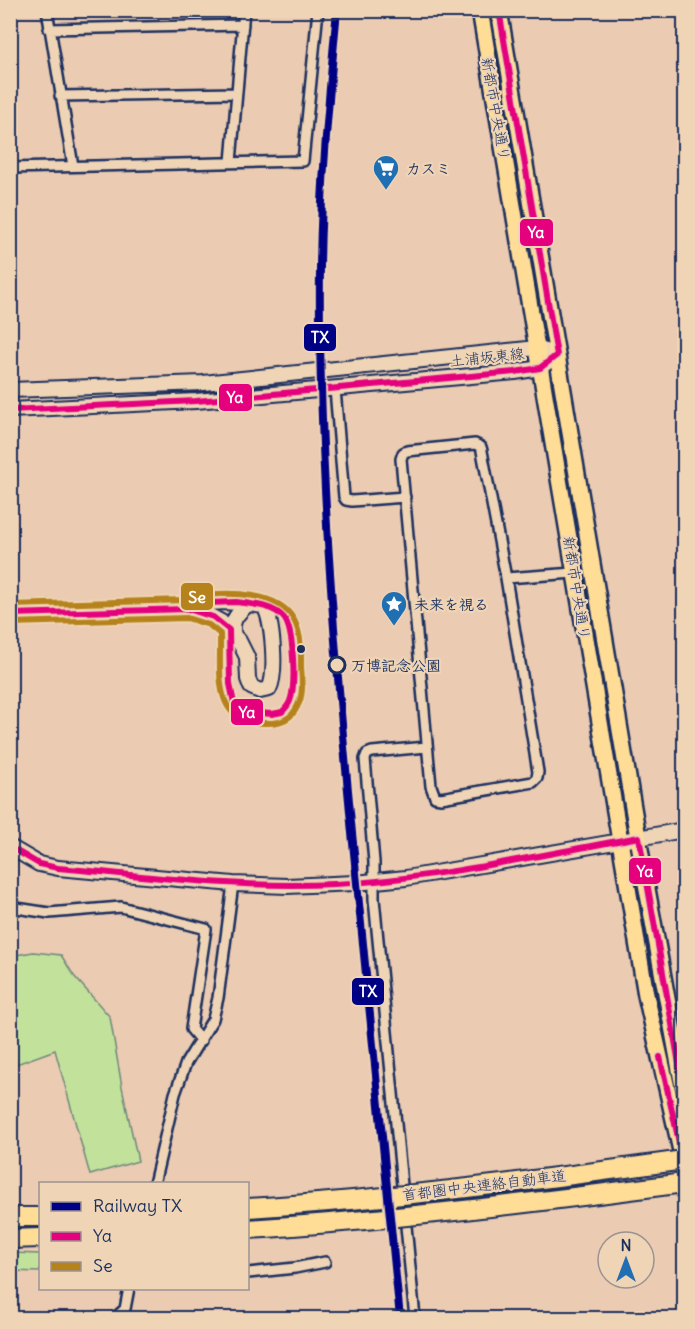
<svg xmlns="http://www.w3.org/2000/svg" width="695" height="1329" viewBox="0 0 695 1329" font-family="Delius,'Klee One',sans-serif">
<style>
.green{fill:#c2e29b;stroke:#6e887c;stroke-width:1.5}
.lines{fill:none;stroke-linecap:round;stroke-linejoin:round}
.street-casing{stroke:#1b2f5e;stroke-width:14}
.secondary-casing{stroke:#1b2f5e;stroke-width:18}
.primary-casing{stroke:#1b2f5e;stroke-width:20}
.highway-casing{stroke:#1b2f5e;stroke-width:22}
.street{stroke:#efd5b6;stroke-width:9}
.secondary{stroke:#efd5b6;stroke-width:14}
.primary{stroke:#ffdd96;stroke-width:15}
.highway{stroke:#ffdd96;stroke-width:18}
.highway-bridge-casing{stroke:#1b2f5e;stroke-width:22;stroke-linecap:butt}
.highway-bridge{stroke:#ffdd96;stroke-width:18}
.bus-1-casing{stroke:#efd5b6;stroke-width:10}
.bus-2-casing{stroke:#efd5b6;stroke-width:10}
.bus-1{stroke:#e5007d;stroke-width:6}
.bus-2{stroke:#b5821c;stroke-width:6}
.rail-1-casing{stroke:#efd5b6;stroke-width:12}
.rail-1{stroke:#000084;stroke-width:8}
.bus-dot{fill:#1b2f5e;stroke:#efd5b6;stroke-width:2}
.stop-dot{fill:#efd5b6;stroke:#1b2f5e;stroke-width:3}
.labels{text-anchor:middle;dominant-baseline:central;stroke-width:4.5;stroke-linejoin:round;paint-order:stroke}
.street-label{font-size:15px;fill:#1b2f5e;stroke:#efd5b6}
.poi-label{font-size:15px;font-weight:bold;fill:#1b2f5e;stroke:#efd5b6;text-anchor:start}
.stop-label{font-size:15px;font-weight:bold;fill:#1b2f5e;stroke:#efd5b6;text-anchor:start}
.line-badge{stroke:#efd5b6;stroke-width:2}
.badge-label{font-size:16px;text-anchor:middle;font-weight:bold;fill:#fff}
</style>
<rect width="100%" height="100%" fill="#ebcbb1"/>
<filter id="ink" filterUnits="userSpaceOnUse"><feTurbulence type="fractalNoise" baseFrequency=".0167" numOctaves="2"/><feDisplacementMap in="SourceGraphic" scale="12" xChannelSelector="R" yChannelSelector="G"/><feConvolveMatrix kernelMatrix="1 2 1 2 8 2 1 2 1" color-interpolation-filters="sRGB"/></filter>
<g filter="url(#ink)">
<path class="green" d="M 33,952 L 61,955 L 74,976 L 110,1017 L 122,1087 L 138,1161 L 90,1175 L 55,1050 L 11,1066 L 11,956 Z
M 11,1253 L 40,1254 L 40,1272 L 11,1271 Z"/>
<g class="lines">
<g class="street-casing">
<path id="street" d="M 47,10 L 73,166
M 49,29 L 243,25
M 60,96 L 237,93
M 231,162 L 244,10
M 10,168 L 303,161 L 318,10
M 335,389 L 344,497 L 346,500 L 352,501 L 405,497
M 475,444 L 481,447 L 482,451 L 506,578 L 538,772 L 537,778 L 533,782 L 441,798 L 435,797 L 431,786 L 401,459 L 403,453 L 407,451 Z
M 506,578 L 574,573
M 10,907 L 49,913 L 121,907 L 206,929 L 191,1029 L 201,1041
M 154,1184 L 175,1094 L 186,1063 L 213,1019 L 218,998 L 233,884
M 248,1273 L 295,1268 L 325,1262
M 115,1318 L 125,1309 L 129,1288
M 415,1318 L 374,899 L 374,862 L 365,759 L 367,754 L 372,752 L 427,747"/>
</g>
<g class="secondary-casing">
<path id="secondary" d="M 10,390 L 203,383 L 537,348 L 557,355
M 10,410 L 196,401 L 515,372 L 540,368 L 557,355
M 10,614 L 188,609 L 208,615 L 221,622 L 239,641 L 247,657 L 248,679 L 251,687 L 260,691 L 269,689 C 277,674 273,621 264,606 C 241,603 210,598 188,609
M 234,636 C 230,620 237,614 248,604
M 10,847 L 39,864 L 58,868 L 233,884 L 287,886 L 355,883 L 406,878 L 684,830"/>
</g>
<g class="primary-casing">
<path id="primary" d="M 480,10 L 646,995 L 684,1164
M 499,10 L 643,867 L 684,1092"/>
</g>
<g class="highway-casing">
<path id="highway" d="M 10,1217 L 40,1217
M 10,1239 L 40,1238"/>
</g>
<use href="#street" class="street"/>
<use href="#secondary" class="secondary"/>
<use href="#primary" class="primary"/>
<use href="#highway" class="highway"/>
<g class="highway-bridge-casing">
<path id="highway-bridge" d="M 248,1208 C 394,1199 539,1180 684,1160
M 248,1229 C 394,1220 539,1202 684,1183"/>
</g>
<use href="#highway-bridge" class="highway-bridge"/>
<g class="bus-1-casing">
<path id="bus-1" d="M 10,410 L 196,401 L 515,372 L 540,368 L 557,355 L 499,10
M 236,602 C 251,604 273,605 284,618 C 294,630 296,685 290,701 C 288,706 286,708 282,712 L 272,714 L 247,712 L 238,708 L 234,703 L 230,684 L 229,630 L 213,617 L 188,609 L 209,603 Z
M 10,614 L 188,609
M 10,847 L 39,864 L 58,868 C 150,876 242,889 334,884 C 437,879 538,855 639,837 L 684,1092
M 660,1057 L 684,1164"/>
</g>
<g class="bus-2-casing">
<path id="bus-2" d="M 10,605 L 186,600 C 212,590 271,590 290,614 C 302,629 301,650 301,667 C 302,681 304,695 297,707 C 291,720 280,723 267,723 C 211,725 221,674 220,634 L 209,625 L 187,618 L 10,623"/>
</g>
<use href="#bus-1" class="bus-1"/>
<use href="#bus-2" class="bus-2"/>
<g class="rail-1-casing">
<path id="rail-1" d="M 337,10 C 329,96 321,181 320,267 C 318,456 334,645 352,833 C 368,994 384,1156 400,1318"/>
</g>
<use href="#rail-1" class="rail-1"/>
</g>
</g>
<defs>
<g id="supermarket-pin" transform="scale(1.35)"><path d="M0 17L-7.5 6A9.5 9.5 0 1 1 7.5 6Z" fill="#1f6fb2" stroke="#efd5b6"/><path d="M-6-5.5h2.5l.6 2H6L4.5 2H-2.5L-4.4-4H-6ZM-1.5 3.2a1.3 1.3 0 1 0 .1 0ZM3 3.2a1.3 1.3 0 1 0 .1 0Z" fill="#fff"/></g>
<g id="sight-pin" transform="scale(1.35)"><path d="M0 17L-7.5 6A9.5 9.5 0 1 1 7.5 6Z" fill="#1f6fb2" stroke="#efd5b6"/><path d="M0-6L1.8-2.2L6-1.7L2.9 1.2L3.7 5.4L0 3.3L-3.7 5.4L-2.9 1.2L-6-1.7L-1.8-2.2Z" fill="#fff"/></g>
</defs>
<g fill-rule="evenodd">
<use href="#supermarket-pin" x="386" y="168"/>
<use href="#sight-pin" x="394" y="604"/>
</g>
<circle class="bus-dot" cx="301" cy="649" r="5"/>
<circle class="stop-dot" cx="337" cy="665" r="8"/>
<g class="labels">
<g class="street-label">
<text transform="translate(496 109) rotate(80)">新都市中央通り</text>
<text transform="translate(487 357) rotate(-6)">土浦坂東線</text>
<text transform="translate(577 588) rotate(81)">新都市中央通り</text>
<text transform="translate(484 1185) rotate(-7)">首都圏中央連絡自動車道</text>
</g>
<g class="poi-label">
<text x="406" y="168">カスミ</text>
<text x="414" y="604">未来を視る</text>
</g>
<g class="stop-label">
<text x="351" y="665">万博記念公園</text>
</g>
</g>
<g class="line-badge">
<rect x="519" y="218" width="35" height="29" rx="6" fill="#e5007d"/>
<rect x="303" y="323" width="34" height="29" rx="6" fill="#000084"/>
<rect x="218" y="383" width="35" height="29" rx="6" fill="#e5007d"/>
<rect x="180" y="582" width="34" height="29" rx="6" fill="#b5821c"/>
<rect x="230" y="698" width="34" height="28" rx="6" fill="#e5007d"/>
<rect x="628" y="857" width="34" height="28" rx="6" fill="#e5007d"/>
<rect x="351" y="977" width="34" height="29" rx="6" fill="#000084"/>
</g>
<g class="badge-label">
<text x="536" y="238">Ya</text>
<text x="320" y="343">TX</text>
<text x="235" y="403">Ya</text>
<text x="197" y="603">Se</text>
<text x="247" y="718">Ya</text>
<text x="645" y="877">Ya</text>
<text x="368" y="997">TX</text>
</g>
<rect width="695" height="1329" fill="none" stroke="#efd5b6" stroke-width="36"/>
<rect x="18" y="18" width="659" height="1293" fill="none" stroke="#1b2f5e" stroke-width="2" filter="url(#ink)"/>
<rect x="39" y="1182" width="210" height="108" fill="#efd5b6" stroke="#9a9393" stroke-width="1.5"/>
<rect x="51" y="1202" width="30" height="9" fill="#000084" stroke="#9a9393" stroke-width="1.5"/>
<text x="93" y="1212" font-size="18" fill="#1b2f5e">Railway TX</text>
<rect x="51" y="1232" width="30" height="9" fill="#e5007d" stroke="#9a9393" stroke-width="1.5"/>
<text x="93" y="1242" font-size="18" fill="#1b2f5e">Ya</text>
<rect x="51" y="1262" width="30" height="9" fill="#b5821c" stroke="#9a9393" stroke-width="1.5"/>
<text x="93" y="1272" font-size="18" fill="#1b2f5e">Se</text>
<g transform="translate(626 1260)"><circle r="28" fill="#efd5b6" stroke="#9a9393" stroke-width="1.5"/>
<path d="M0-4.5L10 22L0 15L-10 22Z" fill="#1f6fb2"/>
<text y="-9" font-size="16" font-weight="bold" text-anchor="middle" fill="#1b2f5e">N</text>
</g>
</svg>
